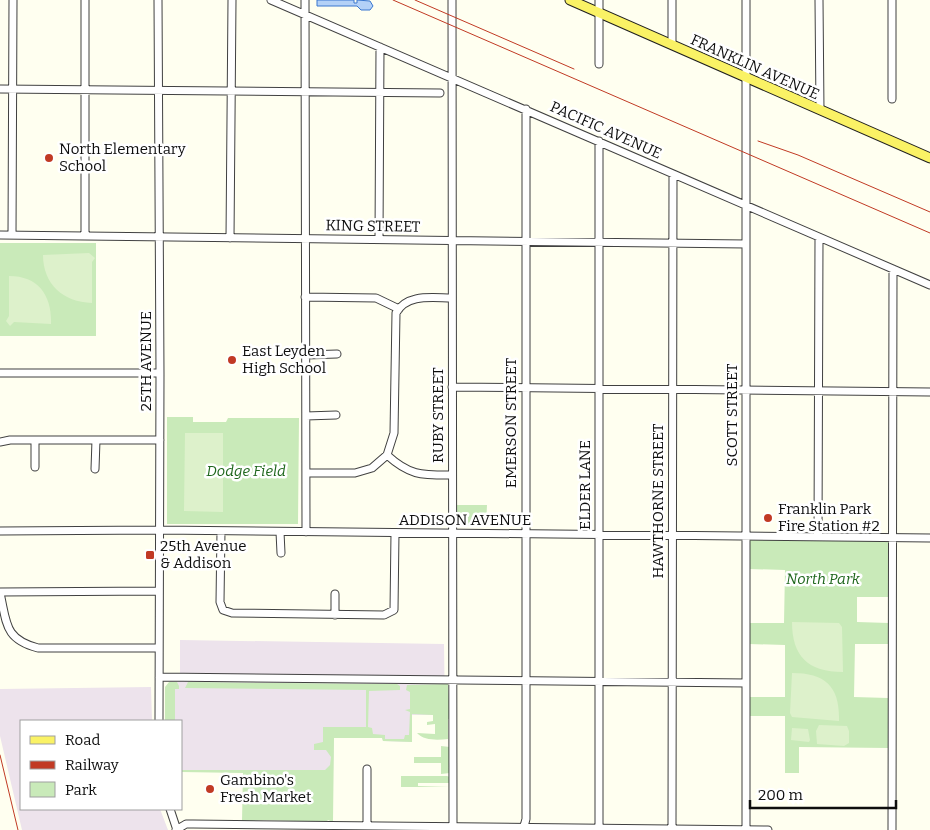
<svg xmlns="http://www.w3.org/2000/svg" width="930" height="830" viewBox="0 0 930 830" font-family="Bitter,serif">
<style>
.industrial{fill:#ede3ec}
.green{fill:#c9eab9}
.pitch{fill:#ddf1cb}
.water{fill:#b4d1f7;stroke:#3a77cf}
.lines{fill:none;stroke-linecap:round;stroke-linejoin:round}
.minor-casing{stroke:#414141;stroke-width:9}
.major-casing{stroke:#1f1f1f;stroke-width:11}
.minor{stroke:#fff;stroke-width:7}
.major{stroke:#faf265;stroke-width:9}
.rail{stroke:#c13a24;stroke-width:1}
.poi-dot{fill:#c13a24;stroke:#fff;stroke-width:2}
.labels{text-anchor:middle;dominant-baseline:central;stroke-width:5;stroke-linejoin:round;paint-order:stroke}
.street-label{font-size:15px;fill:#0e0e0e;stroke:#fff}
.poi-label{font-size:15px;fill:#0e0e0e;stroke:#fff;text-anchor:start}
.park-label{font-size:15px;font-style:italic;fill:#1f671d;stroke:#fff}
</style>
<rect width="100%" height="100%" fill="#fffff0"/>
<path class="industrial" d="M 180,640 L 444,644 L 445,715 L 412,715 L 412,742 L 383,741 L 382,738 L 334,738 L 333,774 L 181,770 L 181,721 L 171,721 L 170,683 L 171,673 L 180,673 Z
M 151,687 L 152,721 L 21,721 L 21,809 L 160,809 L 168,830 L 22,830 L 0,736 L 0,689 Z"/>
<path class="green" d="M 0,243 L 96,243 L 96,336 L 0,336 Z
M 167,417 L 193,417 L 193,422 L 226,422 L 228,418 L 299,418 L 298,524 L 167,524 Z
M 456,505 L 487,505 L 486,526 L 456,526 Z
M 749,540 L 889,541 L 889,597 L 857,597 L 857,622 L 889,623 L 889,644 L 855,644 L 854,697 L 888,698 L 888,748 L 799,747 L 799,773 L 785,773 L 785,716 L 749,716 L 749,697 L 785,697 L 785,645 L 749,644 L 749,623 L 784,623 L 785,570 L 749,569 Z
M 169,682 L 177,682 L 179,686 L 179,689 L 175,689 L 175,721 L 165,721 L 165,687 Z
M 188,682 L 397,684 L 400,686 L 400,690 L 369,691 L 368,727 L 372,728 L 373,734 L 385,735 L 385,739 L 404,739 L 405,735 L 409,735 L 410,712 L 405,710 L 410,709 L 410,692 L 406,690 L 407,685 L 448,684 L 450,719 L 448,719 L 448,739 C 438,740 424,741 417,733 L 435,734 L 435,724 L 427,725 L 427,722 L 433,721 L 433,715 L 412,714 L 412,742 L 383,741 L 382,738 L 334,738 L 333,822 L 328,820 L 326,822 L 265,820 L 242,821 L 243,773 L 181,772 L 181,770 L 325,770 L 330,765 L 331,757 L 326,750 L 314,750 L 314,744 L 323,742 L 323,727 L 366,727 L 366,690 L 185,688 Z
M 441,746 L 450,747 L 450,773 L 441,774 L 441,763 L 414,763 L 414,757 L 441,757 Z
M 401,776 L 447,776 L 450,777 L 450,783 L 418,783 L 418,786 L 450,787 L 401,787 Z"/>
<path class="pitch" d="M 89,253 L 95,258 L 92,262 L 92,303 C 63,302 43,284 43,255 Z
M 9,276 C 39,276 52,296 51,324 L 14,322 L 10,326 L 6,321 L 9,316 Z
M 185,433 L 223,433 L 223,512 L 184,511 Z
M 792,622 L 839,623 L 842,627 L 843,672 C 808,672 792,656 792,622 Z
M 792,673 C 826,673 840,687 839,721 L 792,717 L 790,713 Z
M 819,725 L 847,726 L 849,731 L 849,743 L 844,746 L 817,744 L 816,731 Z
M 792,728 L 808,729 L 810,740 L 809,742 L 791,740 Z"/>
<path class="water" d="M 317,0 L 354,0 L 354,3 L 357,3 L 357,0 L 370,1 L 373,6 L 370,10 L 361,10 L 357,6 L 317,6 Z"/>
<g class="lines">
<g class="minor-casing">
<path id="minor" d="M 158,0 L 160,373 L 159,721
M 271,0 L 930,285
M 305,0 L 306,532
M 452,0 L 453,830
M 672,0 L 672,45
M 819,0 L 820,110
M 599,64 L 599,0
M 0,89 L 440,93
M 892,99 L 892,0
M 0,235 L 746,244
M 12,235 L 13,0
M 85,236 L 85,0
M 230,238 L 232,0
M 379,239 L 380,47
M 305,297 L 376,298 L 399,309
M 306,355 L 337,354
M 0,373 L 160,373
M 452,387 L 930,392
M 306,416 L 336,415
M 35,440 L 35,467
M 0,442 L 10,440 L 160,440
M 387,455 C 410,476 422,475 452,475
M 95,469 L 96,440
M 306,473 L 355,473 L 372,468 L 387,455 L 394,433 L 396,313 C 407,293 433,298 452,298
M 0,531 L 159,530 L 930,538
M 221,531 L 220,602 L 223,610 L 232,613 L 384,615 L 394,610 L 395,533
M 280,532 L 281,553
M 818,537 L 819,238
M 0,592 L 159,591
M 0,593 C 7,623 4,639 38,648 L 159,648
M 335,594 L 335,615
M 159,677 L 746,683
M 367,769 L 367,826
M 170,809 L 177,830
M 599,828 L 599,141
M 672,829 L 673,174
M 176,830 L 186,824 L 193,824 L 768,830
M 523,830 L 526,819 L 526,109
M 746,830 L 746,0
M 892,830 L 893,269"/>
</g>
<g class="major-casing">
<path id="major" d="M 570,0 L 930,158"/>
</g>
<use href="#minor" class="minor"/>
<use href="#major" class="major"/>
<path class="rail" d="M 393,0 L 930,233
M 415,0 L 574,69
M 758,141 L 798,155 L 930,212
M 0,755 L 18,830"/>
</g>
<g class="poi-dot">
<circle cx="49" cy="158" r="5"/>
<circle cx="232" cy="360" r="5"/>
<circle cx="768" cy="518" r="5"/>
<rect x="145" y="550" width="10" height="10" rx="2.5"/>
<circle cx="210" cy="789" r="5"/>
</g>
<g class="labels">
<g class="street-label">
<text transform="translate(755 67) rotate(24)">FRANKLIN AVENUE</text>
<text transform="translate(606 130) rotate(24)">PACIFIC AVENUE</text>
<text transform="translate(373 226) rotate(1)">KING STREET</text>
<text transform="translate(146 361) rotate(-90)">25TH AVENUE</text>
<text transform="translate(438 415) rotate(-90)">RUBY STREET</text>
<text transform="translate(732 415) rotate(-90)">SCOTT STREET</text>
<text transform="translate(511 423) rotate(-90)">EMERSON STREET</text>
<text transform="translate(585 485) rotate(-90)">ELDER LANE</text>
<text transform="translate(658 501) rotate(-90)">HAWTHORNE STREET</text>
<text x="465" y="520">ADDISON AVENUE</text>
</g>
<g class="poi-label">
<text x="59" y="149">North Elementary<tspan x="59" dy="17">School</tspan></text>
<text x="242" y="351">East Leyden<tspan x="242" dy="17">High School</tspan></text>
<text x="778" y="509">Franklin Park<tspan x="778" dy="17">Fire Station #2</tspan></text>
<text x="160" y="546">25th Avenue<tspan x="160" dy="17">&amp; Addison</tspan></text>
<text x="220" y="780">Gambino's<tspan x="220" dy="17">Fresh Market</tspan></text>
</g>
<g class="park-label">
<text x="246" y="471">Dodge Field</text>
<text x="823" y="579">North Park</text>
</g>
</g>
<rect x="20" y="720" width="162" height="90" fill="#ffffff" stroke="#9f9f9f"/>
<rect x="30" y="736" width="25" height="8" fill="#faf265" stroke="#9f9f9f"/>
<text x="65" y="745" font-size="15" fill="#0e0e0e">Road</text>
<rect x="30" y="761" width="25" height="8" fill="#c13a24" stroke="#9f9f9f"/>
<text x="65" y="770" font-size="15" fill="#0e0e0e">Railway</text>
<rect x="30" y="782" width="25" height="15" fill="#c9eab9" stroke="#9f9f9f"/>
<text x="65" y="795" font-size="15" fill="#0e0e0e">Park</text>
<path d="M750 800v8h146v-8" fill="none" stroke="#0e0e0e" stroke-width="2.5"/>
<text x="758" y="800" font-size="15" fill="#0e0e0e" stroke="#ffffff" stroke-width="4" paint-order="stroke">200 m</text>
</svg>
